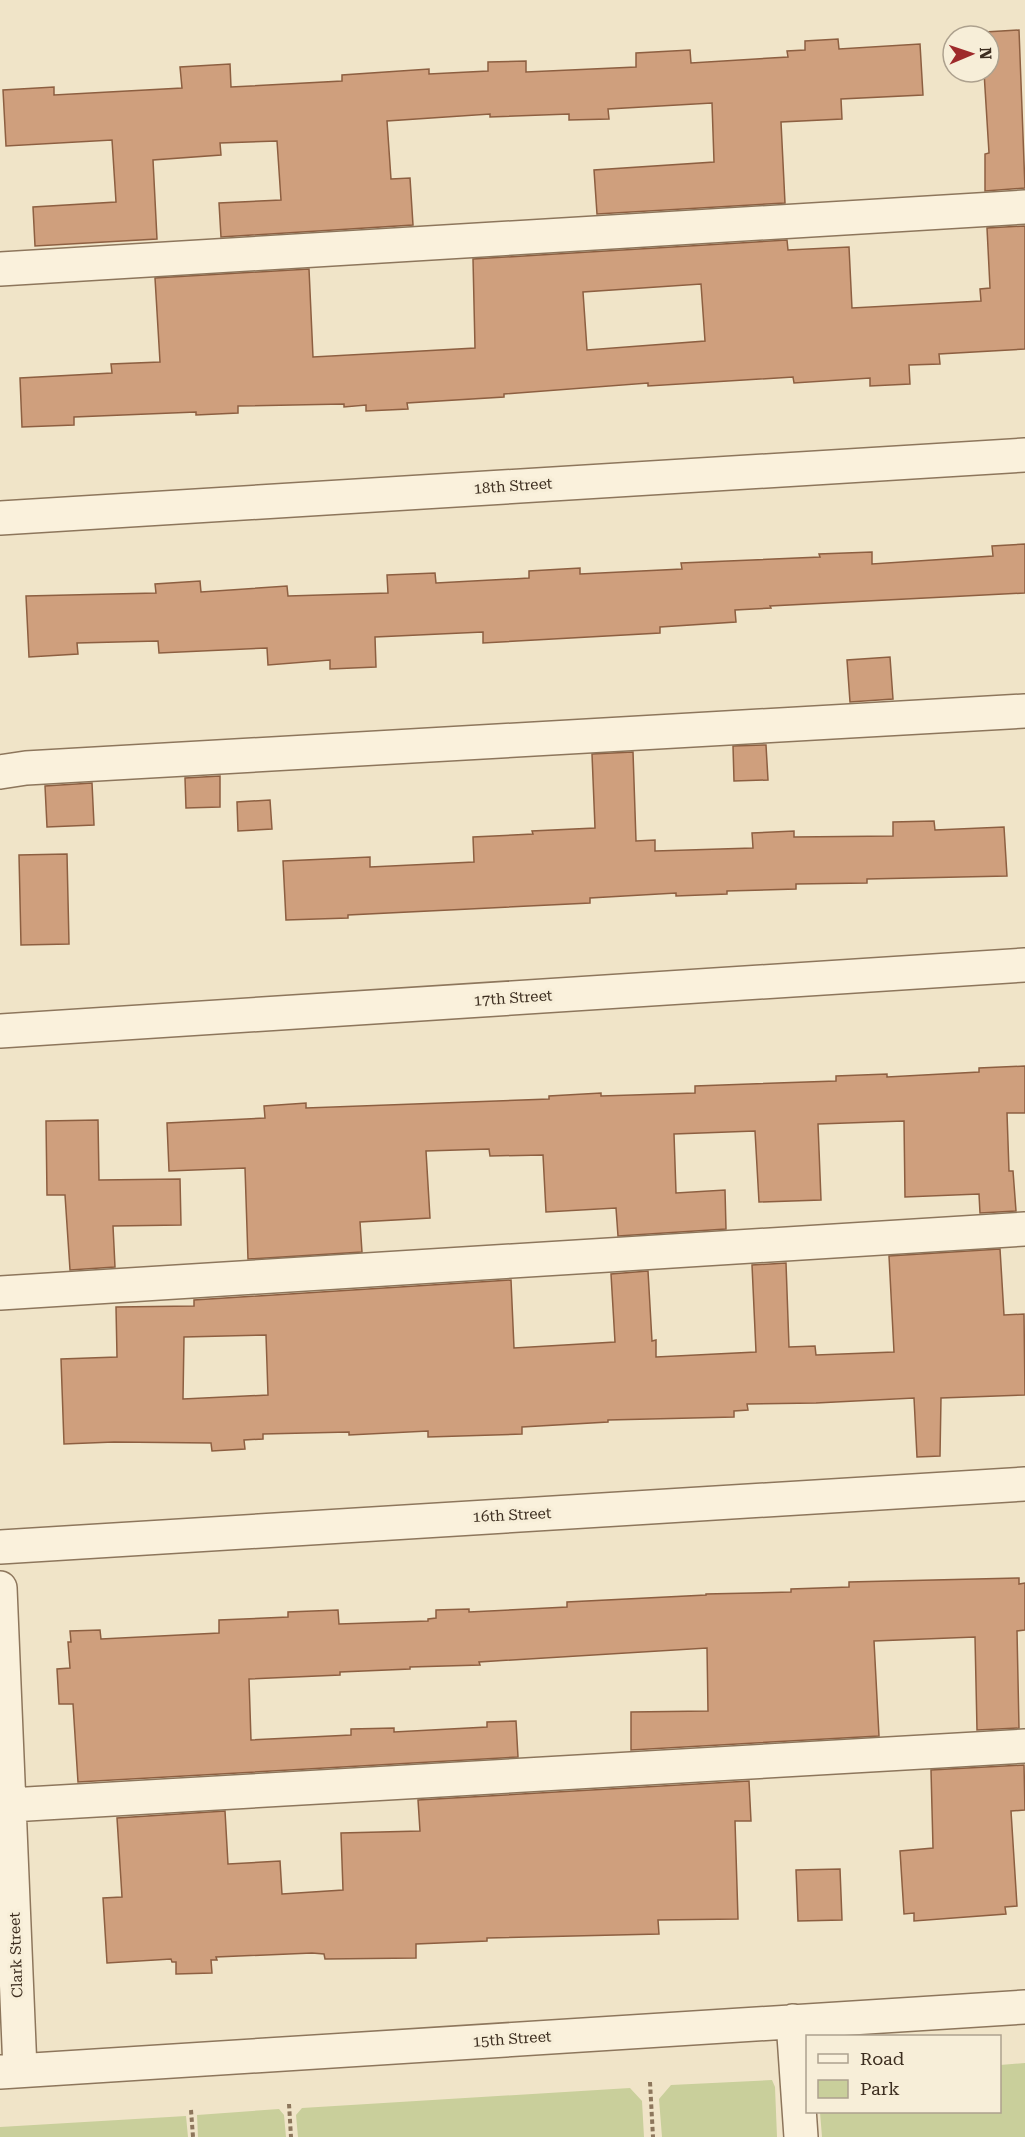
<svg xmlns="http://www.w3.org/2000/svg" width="1025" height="2137" viewBox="0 0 1025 2137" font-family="'Roboto Serif',serif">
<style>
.green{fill:#c9cf9b}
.building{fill:#cf9f7d;stroke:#8d5f41;stroke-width:1.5;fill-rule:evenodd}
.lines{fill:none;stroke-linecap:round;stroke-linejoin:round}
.minor-casing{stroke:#8d765c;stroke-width:36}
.path{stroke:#8d765c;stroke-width:4;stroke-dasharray:4.5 3;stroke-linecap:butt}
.minor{stroke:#faf1dc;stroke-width:33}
.labels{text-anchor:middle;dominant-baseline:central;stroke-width:6;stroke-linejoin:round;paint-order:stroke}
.street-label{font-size:15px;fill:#3d2e20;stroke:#f7eed8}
</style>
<rect width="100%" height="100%" fill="#f0e4c8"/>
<path class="green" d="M 1025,2063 L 1025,2137 L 822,2137 L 820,2112 L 1000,2112 L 1000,2065 Z
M 772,2080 L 775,2087 L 777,2137 L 662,2137 L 659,2099 L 671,2085 Z
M 630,2088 L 642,2101 L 644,2137 L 298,2137 L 296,2115 L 302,2108 Z
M 279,2109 L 284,2115 L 286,2137 L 198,2137 L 197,2115 Z
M 186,2116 L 188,2137 L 0,2137 L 0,2127 Z"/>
<path class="building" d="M 1019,30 L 1025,188 L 985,191 L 985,154 L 989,153 L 984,72 L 989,72 L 989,36 L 985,36 L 985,32 Z
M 838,39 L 839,49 L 920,44 L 923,95 L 841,99 L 842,119 L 781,122 L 785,203 L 597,214 L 594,170 L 714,162 L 712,103 L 608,109 L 609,119 L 569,120 L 569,114 L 490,117 L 490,114 L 387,121 L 391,179 L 410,178 L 413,225 L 221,237 L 219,203 L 281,200 L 277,141 L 220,143 L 221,155 L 153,160 L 157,239 L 35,246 L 33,207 L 116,202 L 112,140 L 6,146 L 3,90 L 54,87 L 54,95 L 182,88 L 180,67 L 230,64 L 231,87 L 342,81 L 342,75 L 429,69 L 429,74 L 488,71 L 488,62 L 526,61 L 526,72 L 636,67 L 636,53 L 690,50 L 691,63 L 788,57 L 787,51 L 805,50 L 805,41 Z
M 1025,226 L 1025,349 L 939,354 L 940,364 L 909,365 L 910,384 L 870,386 L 870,378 L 794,383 L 793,377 L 648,386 L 648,383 L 504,394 L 504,397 L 407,403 L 408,409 L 366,411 L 366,405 L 344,407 L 344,404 L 238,406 L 238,413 L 196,415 L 196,412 L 74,417 L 74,425 L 22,427 L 20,378 L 112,373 L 111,364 L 160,362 L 155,278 L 309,269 L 313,357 L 404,352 L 475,348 L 473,259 L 787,240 L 788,250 L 849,247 L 852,308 L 981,301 L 980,289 L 990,288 L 987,228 ZM 701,284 L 705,341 L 587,350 L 583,292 Z
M 1025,544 L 1025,593 L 770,606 L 771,608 L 735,610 L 736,622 L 660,627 L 660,633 L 483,643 L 483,632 L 375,637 L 376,667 L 330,669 L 330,660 L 268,665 L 267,648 L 159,653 L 158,641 L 77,643 L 78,654 L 29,657 L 26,596 L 156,593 L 155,584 L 200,581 L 201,592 L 287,586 L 288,596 L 388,593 L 387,575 L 435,573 L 436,583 L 529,578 L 529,571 L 580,568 L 580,574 L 682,569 L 681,563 L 820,557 L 819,554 L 872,552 L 872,564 L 993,556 L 992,546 Z
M 890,657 L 893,699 L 850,702 L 847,660 Z
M 766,745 L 768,780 L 734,781 L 733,746 Z
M 633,752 L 636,841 L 655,840 L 655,851 L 753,848 L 752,833 L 794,831 L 794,837 L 893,836 L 893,822 L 934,821 L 935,830 L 1004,827 L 1007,876 L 867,879 L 867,883 L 796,884 L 796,889 L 727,891 L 727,894 L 676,896 L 676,893 L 590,898 L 590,903 L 348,915 L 348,918 L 286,920 L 283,861 L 370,857 L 370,867 L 474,862 L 473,837 L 533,834 L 532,831 L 595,828 L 592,754 Z
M 220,776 L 220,807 L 186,808 L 185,778 Z
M 92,783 L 94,825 L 47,827 L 45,786 Z
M 270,800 L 272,829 L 238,831 L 237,802 Z
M 67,854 L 69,944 L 21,945 L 19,855 Z
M 1025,1066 L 1025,1113 L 1007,1113 L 1009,1171 L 1013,1171 L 1016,1211 L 980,1213 L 979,1194 L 905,1197 L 904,1121 L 818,1124 L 821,1200 L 759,1202 L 755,1131 L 674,1134 L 676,1193 L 725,1190 L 726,1229 L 618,1236 L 616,1208 L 546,1212 L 543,1155 L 490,1156 L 489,1149 L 426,1151 L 430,1218 L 360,1222 L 362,1252 L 248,1259 L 245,1168 L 169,1171 L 167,1123 L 265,1118 L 264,1106 L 306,1103 L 306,1108 L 549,1099 L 549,1096 L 601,1093 L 601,1096 L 695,1093 L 695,1086 L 836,1081 L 836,1076 L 887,1074 L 887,1077 L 979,1072 L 979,1068 Z
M 98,1120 L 99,1180 L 180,1179 L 181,1225 L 113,1226 L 115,1267 L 70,1270 L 65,1195 L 47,1195 L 46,1121 Z
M 1000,1249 L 1004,1315 L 1024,1314 L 1025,1395 L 941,1398 L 940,1456 L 917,1457 L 914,1398 L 816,1403 L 747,1404 L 748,1410 L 734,1411 L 734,1417 L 608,1420 L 608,1422 L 522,1427 L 522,1434 L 428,1437 L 428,1431 L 349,1435 L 349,1432 L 263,1434 L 263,1439 L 244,1440 L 245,1449 L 212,1451 L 211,1443 L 114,1442 L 64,1444 L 61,1359 L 117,1357 L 116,1307 L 194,1306 L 194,1300 L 511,1280 L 514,1348 L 615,1342 L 611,1274 L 648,1271 L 652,1341 L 656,1340 L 656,1357 L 756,1352 L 752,1265 L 786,1263 L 789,1347 L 815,1346 L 816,1355 L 894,1352 L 889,1256 ZM 266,1335 L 268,1395 L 183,1399 L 184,1337 Z
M 1019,1578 L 1019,1584 L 1025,1583 L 1025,1630 L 1017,1631 L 1019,1728 L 977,1730 L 975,1637 L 874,1641 L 879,1736 L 631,1750 L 631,1712 L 708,1711 L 707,1648 L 479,1662 L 480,1665 L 410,1667 L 410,1669 L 340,1672 L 340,1675 L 249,1679 L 251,1740 L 351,1735 L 351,1729 L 394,1728 L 394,1732 L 487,1727 L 487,1722 L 516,1721 L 518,1757 L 78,1782 L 73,1704 L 59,1704 L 57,1669 L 70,1668 L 68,1642 L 71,1642 L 70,1631 L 100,1630 L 101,1639 L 219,1633 L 219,1620 L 288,1617 L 288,1612 L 338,1610 L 339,1624 L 428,1621 L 428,1619 L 436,1618 L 436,1610 L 469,1609 L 469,1612 L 567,1607 L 567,1602 L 706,1595 L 706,1594 L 791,1592 L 791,1589 L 849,1587 L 849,1582 Z
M 1024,1765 L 1025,1810 L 1011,1811 L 1017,1906 L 1005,1907 L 1006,1914 L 914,1921 L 914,1913 L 904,1914 L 900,1851 L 933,1848 L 931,1770 Z
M 749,1781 L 751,1821 L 735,1821 L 738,1919 L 658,1920 L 659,1934 L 487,1938 L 487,1941 L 416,1944 L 416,1958 L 325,1959 L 324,1954 L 312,1953 L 216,1957 L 217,1960 L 211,1960 L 212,1973 L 176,1974 L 176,1962 L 172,1962 L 171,1959 L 107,1963 L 103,1898 L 122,1897 L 117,1818 L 225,1811 L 228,1864 L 280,1861 L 282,1894 L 343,1890 L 341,1833 L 420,1831 L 418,1800 Z
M 840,1869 L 842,1920 L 798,1921 L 796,1870 Z"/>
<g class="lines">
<g class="minor-casing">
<path id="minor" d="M 0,269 L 1025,207
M 0,518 L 1025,455
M 0,772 L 26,768 L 1025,711
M 0,1031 L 1025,965
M 0,1293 L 1025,1229
M 0,1547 L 1025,1484
M 0,1588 L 20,2070
M 10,1805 L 1025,1746
M 793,2021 L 801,2137
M 0,2072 L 1025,2007"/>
</g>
<path class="path" d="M 650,2082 L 653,2137
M 289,2104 L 291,2137
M 191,2110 L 193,2137"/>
<use href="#minor" class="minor"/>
</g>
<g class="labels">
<g class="street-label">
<text transform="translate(513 486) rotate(-4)">18th Street</text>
<text transform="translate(513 998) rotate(-4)">17th Street</text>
<text transform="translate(512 1515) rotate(-3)">16th Street</text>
<text transform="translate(16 1955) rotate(-92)">Clark Street</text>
<text transform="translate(512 2039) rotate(-4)">15th Street</text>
</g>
</g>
<rect x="806" y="2035" width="195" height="78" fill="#f7eed8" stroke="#ada18e" stroke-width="1.5"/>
<rect x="818" y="2054" width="30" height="9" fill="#faf1dc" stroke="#ada18e" stroke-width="1.5"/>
<text x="860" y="2065" font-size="18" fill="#3d2e20">Road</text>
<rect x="818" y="2080" width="30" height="18" fill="#c9cf9b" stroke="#ada18e" stroke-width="1.5"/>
<text x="860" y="2095" font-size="18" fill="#3d2e20">Park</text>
<g transform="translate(971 54) rotate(88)"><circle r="28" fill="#f7eed8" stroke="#ada18e" stroke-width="1.5"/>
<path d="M0-4.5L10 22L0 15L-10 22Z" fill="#9e2a2b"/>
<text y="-9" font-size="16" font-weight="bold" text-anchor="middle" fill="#3d2e20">N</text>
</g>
</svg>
